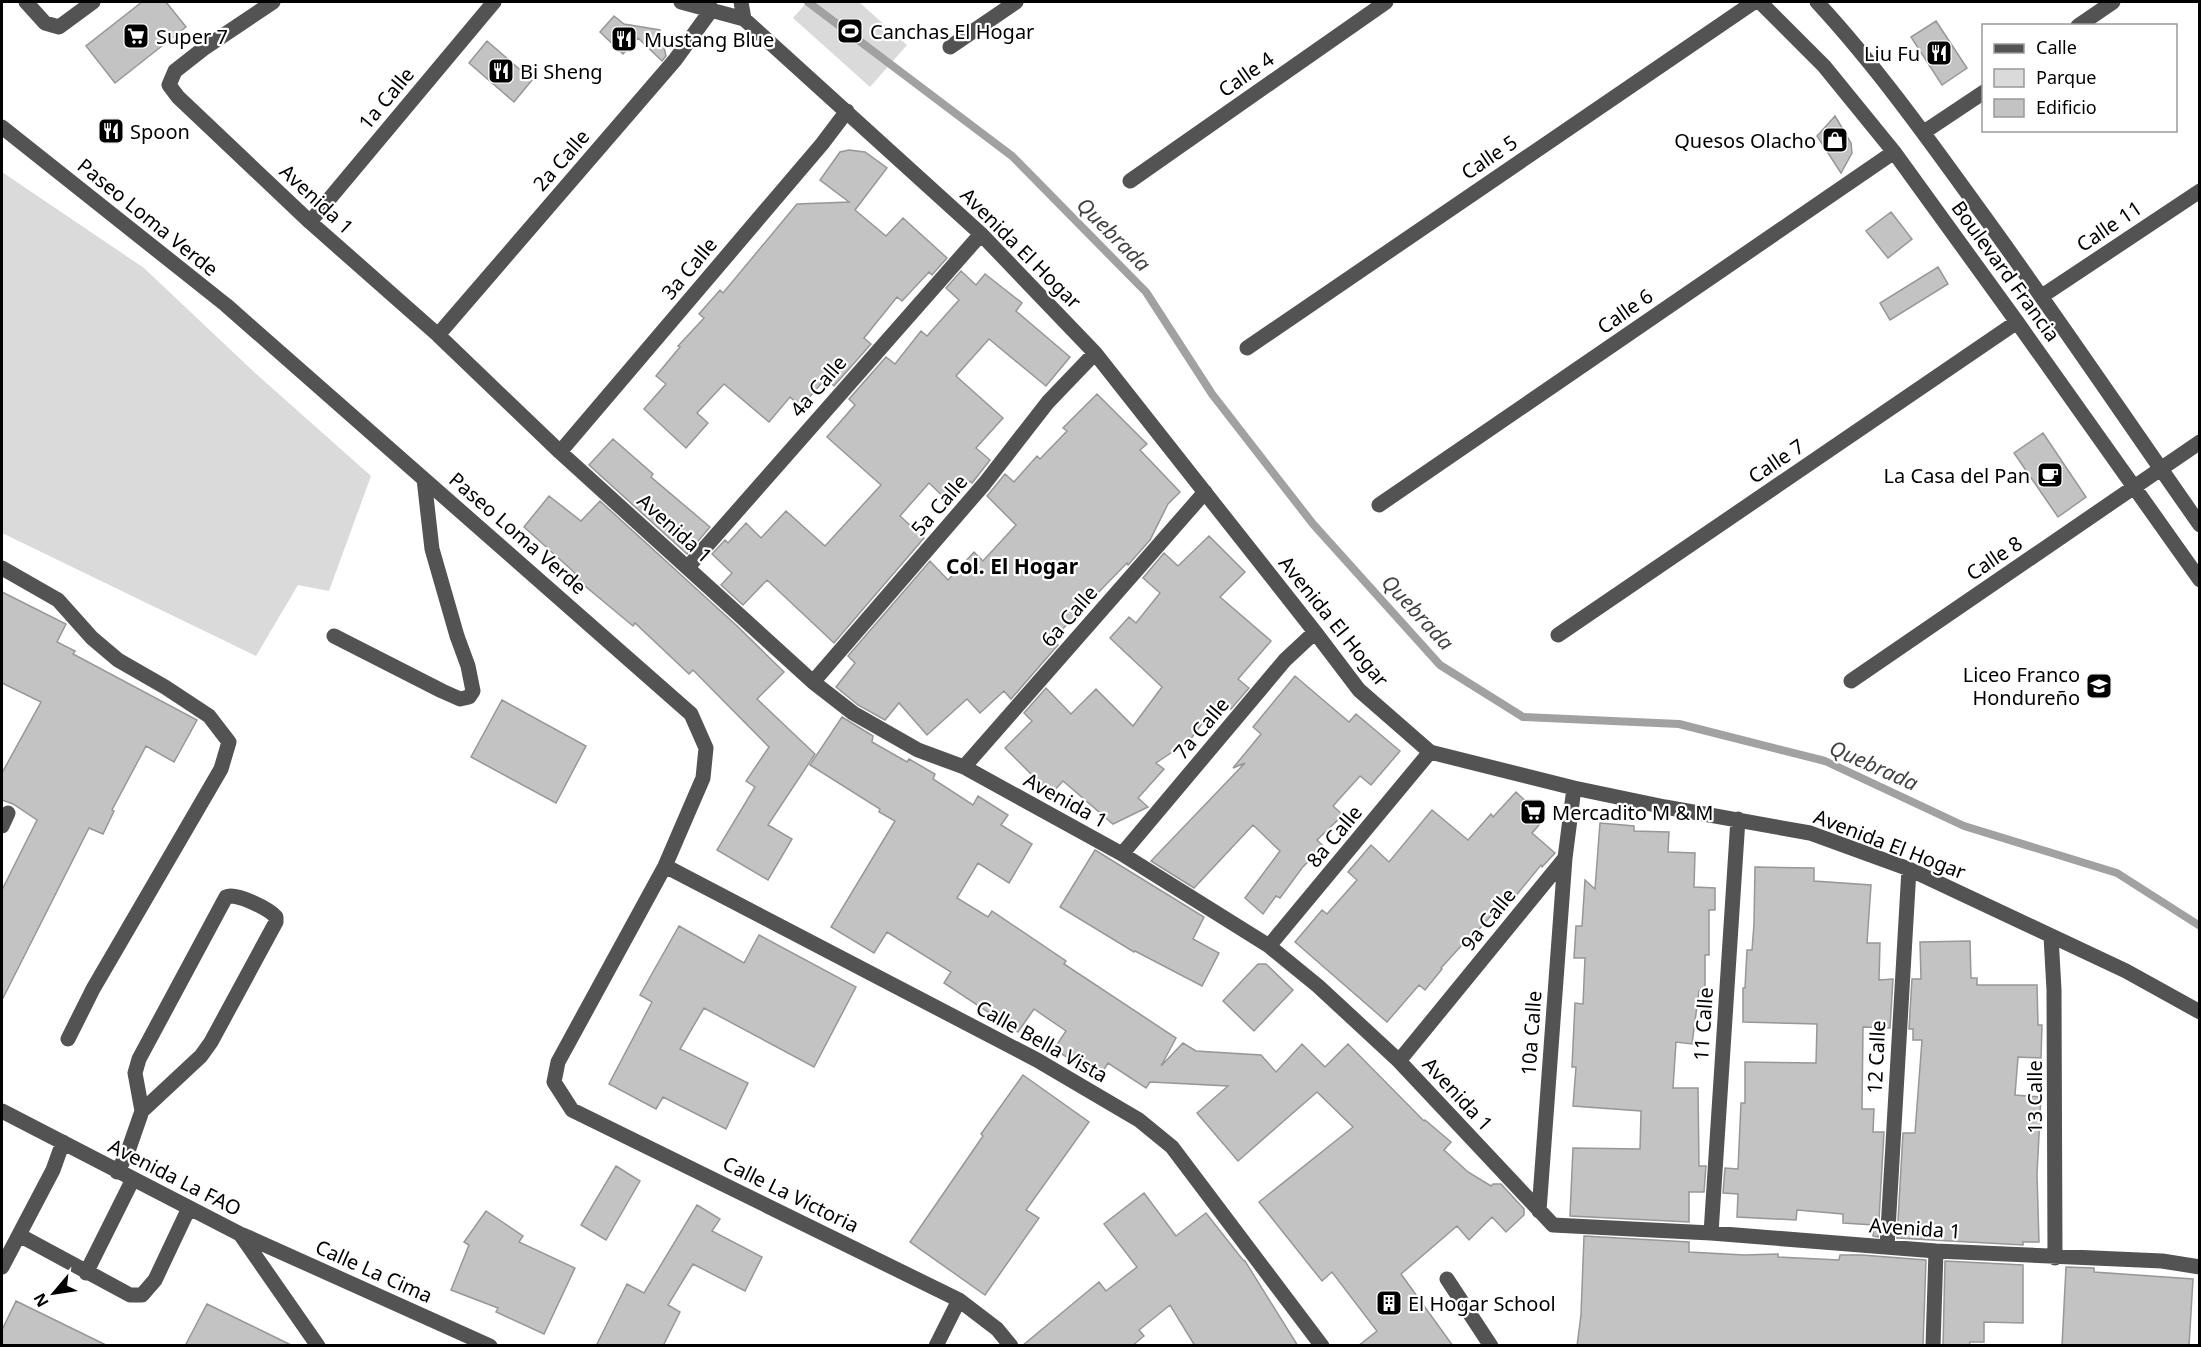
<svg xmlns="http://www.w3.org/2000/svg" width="2201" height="1347" viewBox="0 0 2201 1347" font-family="'Noto Sans',sans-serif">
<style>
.green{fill:#dadada}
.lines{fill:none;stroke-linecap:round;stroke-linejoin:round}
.stream{stroke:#a1a1a1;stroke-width:8}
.building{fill:#c3c3c3;stroke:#979797;stroke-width:1.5}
.minor{stroke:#535353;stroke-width:15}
.labels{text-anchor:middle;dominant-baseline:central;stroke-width:4.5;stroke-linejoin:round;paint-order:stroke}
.poi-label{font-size:20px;fill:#000;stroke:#fff;text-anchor:start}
.street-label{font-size:20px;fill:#000;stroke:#fff}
.water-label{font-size:21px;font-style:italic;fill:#424242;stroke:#fff}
.neighbourhood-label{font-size:21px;font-weight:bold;fill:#000;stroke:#fff}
</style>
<rect width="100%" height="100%" fill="#fff"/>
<path class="green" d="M 807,2 L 859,2 L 907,45 L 870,87 L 793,18 Z
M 2,172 L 144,268 L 253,371 L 371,476 L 329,591 L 298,585 L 256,656 L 2,533 Z"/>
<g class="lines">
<path class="stream" d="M 808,2 L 1012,156 L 1146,292 L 1212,394 L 1313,524 L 1440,665 L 1523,717 L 1679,724 L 1825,761 L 1964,826 L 2117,873 L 2200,926"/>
</g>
<path class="building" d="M 142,2 L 166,2 L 186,27 L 115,83 L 86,46 Z
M 614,16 L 624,24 L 660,30 L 666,56 L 662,61 L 638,38 L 623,54 L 600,32 Z
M 1936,21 L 1967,68 L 1942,85 L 1911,37 Z
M 487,41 L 532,80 L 514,102 L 469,63 Z
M 1835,116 L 1851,143 L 1852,153 L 1841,173 L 1817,136 Z
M 849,150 L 865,152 L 887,168 L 855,210 L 886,236 L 903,218 L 947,258 L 932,275 L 929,272 L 902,301 L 897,297 L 864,338 L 871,344 L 834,386 L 826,378 L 801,407 L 790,397 L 769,422 L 724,384 L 697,413 L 708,423 L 686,448 L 644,409 L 666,384 L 656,376 L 680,347 L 678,346 L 704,318 L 699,314 L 720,290 L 723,293 L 797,204 L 849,202 L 820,180 L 840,152 Z
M 1891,212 L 1912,239 L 1888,258 L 1866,231 Z
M 1938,267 L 1948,284 L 1890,320 L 1880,303 Z
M 961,271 L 976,285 L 985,274 L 1022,303 L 1016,311 L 1070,357 L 1046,386 L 989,339 L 956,376 L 1003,418 L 976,448 L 990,460 L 972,483 L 970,481 L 950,503 L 929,483 L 900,516 L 924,538 L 834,643 L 767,580 L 743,605 L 721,585 L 732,573 L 712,554 L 725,540 L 728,543 L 746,523 L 761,538 L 786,511 L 825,546 L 881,485 L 827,437 L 855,405 L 849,399 L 886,357 L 895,364 L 921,331 L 927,336 L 959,300 L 946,288 Z
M 1097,394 L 1147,444 L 1140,450 L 1180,492 L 1168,504 L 1150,540 L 1128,565 L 1127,563 L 1053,639 L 1058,645 L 1011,699 L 1004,691 L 980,713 L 967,699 L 927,735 L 899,703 L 885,720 L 858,705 L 836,687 L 855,663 L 848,656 L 930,561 L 948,580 L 974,552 L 983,561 L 1016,525 L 987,496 L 1005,474 L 1014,482 L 1037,456 L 1040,459 L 1067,431 L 1063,428 Z
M 2043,433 L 2086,497 L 2058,517 L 2014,453 Z
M 613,439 L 653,474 L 651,477 L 710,527 L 687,554 L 589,465 Z
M 549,496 L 581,521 L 600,501 L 736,625 L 784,672 L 757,699 L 815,754 L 768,825 L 792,839 L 768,880 L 717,850 L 755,787 L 746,781 L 769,747 L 693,670 L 689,674 L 635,623 L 633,626 L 573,576 L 575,573 L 524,527 Z
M 1209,536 L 1245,572 L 1220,597 L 1271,641 L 1238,679 L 1249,688 L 1231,709 L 1222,701 L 1214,710 L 1213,709 L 1190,740 L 1156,763 L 1164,769 L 1138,798 L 1148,807 L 1113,824 L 1063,781 L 1051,794 L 1005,748 L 1032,721 L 1024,713 L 1046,688 L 1071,714 L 1096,689 L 1133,726 L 1162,687 L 1110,638 L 1129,617 L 1136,623 L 1160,593 L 1143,578 L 1164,553 L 1178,566 Z
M 2,592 L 66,624 L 57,642 L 75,651 L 73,654 L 197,720 L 174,762 L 146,746 L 112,810 L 114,811 L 103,834 L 89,828 L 2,1000 L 2,890 L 37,820 L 13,804 L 2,800 L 2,773 L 41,702 L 2,683 Z
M 1295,676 L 1349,722 L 1356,714 L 1400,751 L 1371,785 L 1360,776 L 1333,806 L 1343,815 L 1317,840 L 1323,846 L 1302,868 L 1280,898 L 1276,896 L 1263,914 L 1245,898 L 1280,851 L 1253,825 L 1194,888 L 1151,861 L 1245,763 L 1233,768 L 1261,734 L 1253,727 Z
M 502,700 L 586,746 L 556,803 L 471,757 Z
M 842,717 L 873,736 L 872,742 L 907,762 L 909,759 L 935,774 L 933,779 L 973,805 L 978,796 L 1008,815 L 1001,825 L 1032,844 L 1009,883 L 978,863 L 957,898 L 988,917 L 992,911 L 1066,961 L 1064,964 L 1176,1038 L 1161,1066 L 1183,1043 L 1196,1051 L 1261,1055 L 1276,1072 L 1302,1044 L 1325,1067 L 1348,1044 L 1424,1121 L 1425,1120 L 1451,1142 L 1444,1150 L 1468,1172 L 1491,1186 L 1493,1184 L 1501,1184 L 1524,1209 L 1524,1215 L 1506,1232 L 1492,1217 L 1469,1240 L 1457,1226 L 1401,1274 L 1453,1346 L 1358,1346 L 1377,1331 L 1332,1272 L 1322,1281 L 1259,1202 L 1353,1127 L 1317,1092 L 1238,1161 L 1197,1113 L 1228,1086 L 1150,1082 L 1146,1088 L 1108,1063 L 1099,1078 L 1054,1049 L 1066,1031 L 1034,1009 L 1018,1032 L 944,983 L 951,972 L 887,932 L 874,953 L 831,927 L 895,821 L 879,812 L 880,809 L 810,765 Z
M 1516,792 L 1536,811 L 1539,825 L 1532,833 L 1555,853 L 1542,867 L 1541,865 L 1501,914 L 1496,910 L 1474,935 L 1472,934 L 1441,968 L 1442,969 L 1425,990 L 1419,985 L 1387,1022 L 1295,942 L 1322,910 L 1327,914 L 1357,880 L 1348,872 L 1371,845 L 1389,862 L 1432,810 L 1468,840 L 1491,814 L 1493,817 Z
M 1600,823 L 1634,826 L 1634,831 L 1669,832 L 1668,852 L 1695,853 L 1694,887 L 1715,888 L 1715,910 L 1709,910 L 1709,955 L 1705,955 L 1705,991 L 1699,991 L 1692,1044 L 1676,1042 L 1673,1088 L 1698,1088 L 1699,1166 L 1706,1166 L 1704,1192 L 1689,1192 L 1689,1222 L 1570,1216 L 1573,1148 L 1640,1149 L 1641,1111 L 1573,1106 L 1576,1067 L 1572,1067 L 1575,1003 L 1583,1004 L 1585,958 L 1574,958 L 1576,926 L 1582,926 L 1585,880 L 1595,889 Z
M 1095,850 L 1204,917 L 1193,939 L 1219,953 L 1202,986 L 1135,951 L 1134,952 L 1060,907 Z
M 1755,867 L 1814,868 L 1814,881 L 1871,885 L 1867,943 L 1880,943 L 1879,980 L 1893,979 L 1890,1028 L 1863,1027 L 1862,1109 L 1874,1109 L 1873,1132 L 1884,1132 L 1878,1237 L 1873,1236 L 1874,1225 L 1843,1223 L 1843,1214 L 1797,1210 L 1796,1220 L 1737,1217 L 1738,1194 L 1723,1193 L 1725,1168 L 1738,1169 L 1741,1103 L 1745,1103 L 1745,1062 L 1816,1063 L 1817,1024 L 1743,1022 L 1743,988 L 1745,988 L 1747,950 L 1752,950 L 1754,924 Z
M 679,926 L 744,963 L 759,935 L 856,987 L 814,1067 L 704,1008 L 680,1049 L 748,1083 L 726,1129 L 663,1097 L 656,1109 L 609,1084 L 652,1002 L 640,995 Z
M 1970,941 L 1971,978 L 1977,978 L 1977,985 L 2037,985 L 2038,1025 L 2042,1025 L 2041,1058 L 2018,1057 L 2015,1095 L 2041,1097 L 2037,1174 L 2039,1242 L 2023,1242 L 2023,1245 L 1897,1238 L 1903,1133 L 1915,1133 L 1922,1040 L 1913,1040 L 1913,1029 L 1909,1029 L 1912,979 L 1921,979 L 1920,942 Z
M 1258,964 L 1266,964 L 1293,990 L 1254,1031 L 1223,1001 Z
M 1023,1075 L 1089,1122 L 1026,1210 L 1039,1218 L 985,1295 L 910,1242 L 983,1136 L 981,1134 Z
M 616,1166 L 640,1181 L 606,1240 L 581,1225 Z
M 1144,1193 L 1176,1236 L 1206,1213 L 1243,1260 L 1245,1261 L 1298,1346 L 1195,1346 L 1170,1305 L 1139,1330 L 1144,1336 L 1132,1346 L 1022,1346 L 1099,1282 L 1106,1291 L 1137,1267 L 1104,1224 Z
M 697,1205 L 720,1219 L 712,1231 L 762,1257 L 745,1291 L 693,1264 L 668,1305 L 680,1312 L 663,1346 L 596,1346 L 627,1284 L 644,1293 Z
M 486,1211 L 523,1236 L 519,1242 L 575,1268 L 544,1334 L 496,1312 L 498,1308 L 451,1290 L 469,1245 L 464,1242 Z
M 1584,1236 L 1689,1242 L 1689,1252 L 1744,1255 L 1778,1254 L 1778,1257 L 1839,1260 L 1840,1255 L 1862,1255 L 1926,1260 L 1923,1346 L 1577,1346 L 1581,1315 Z
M 1945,1261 L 2023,1265 L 2023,1323 L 1984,1322 L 1984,1342 L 1970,1342 L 1969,1346 L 1943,1346 Z
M 2066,1267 L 2094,1268 L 2094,1272 L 2193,1279 L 2189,1346 L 2062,1346 Z
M 16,1301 L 108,1346 L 2,1346 L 2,1330 Z
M 207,1304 L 293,1346 L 185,1346 Z"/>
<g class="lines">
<path class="minor" d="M 26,2 L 45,23 L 59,27 L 93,2
M 273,2 L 203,49 L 175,71 L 169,85 L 178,97 L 310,222 L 438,335 L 560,452 L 813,682 L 853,713 L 918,750 L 964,767 L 1122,854 L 1269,946 L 1318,986 L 1399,1061 L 1553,1225 L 1711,1233 L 1936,1251 L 2162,1261 L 2200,1267
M 681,2 L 744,19 L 981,234 L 1095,353 L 1315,632 L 1359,690 L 1430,752 L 1574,788 L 1665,807 L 1810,833 L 1909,869 L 2126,971 L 2200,1012
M 741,2 L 744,19
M 1760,2 L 1824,66 L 1894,152 L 2017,322 L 2200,580
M 1817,2 C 1877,67 1929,140 1981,212 C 2056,315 2127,421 2200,525
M 2078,26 L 2113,2
M 950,47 L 1016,2
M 2,127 L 226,305 L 691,714 L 706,748 L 703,778 L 665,866 L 558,1062 L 554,1082 L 572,1110 L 959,1300 L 997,1329 L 1011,1346
M 1924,132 L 1984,92
M 1130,181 L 1386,2
M 310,222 L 494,2
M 2042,296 L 2200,191
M 438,335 L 675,60 L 712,9
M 1247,348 L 1754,2
M 560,452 L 822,144 L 847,111
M 1379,505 L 1894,152
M 688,567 L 981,234
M 2,568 L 58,600 L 92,638 L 118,660 L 165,687 L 209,716 L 229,742 L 221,769 L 93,989 L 68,1039
M 1558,635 L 2017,322
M 334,636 L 442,691 L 460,699 L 469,697 L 473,691 L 468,666 L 457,636 L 432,549 L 424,479
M 1851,681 L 2200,442
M 813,682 L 985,483 L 1048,402 L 1095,353
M 964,767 L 1205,492
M 2,826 L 8,813
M 1122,854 L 1285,660 L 1315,632
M 665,866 L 1037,1060 L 1139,1120 L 1172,1147 L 1322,1346
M 2051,936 L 2054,990 L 2055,1258
M 1269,946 L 1430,752
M 1399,1061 L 1565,858 L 1574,788
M 2,1111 L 240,1234 L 318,1346
M 117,1172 L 127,1154 L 142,1111 L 135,1073 L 139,1059 L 226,897 C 236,892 269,909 276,917 L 276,922 L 211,1042 L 201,1056 L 142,1111
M 1539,1211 L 1565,858
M 1711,1233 L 1738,819
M 19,1235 L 130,1295 L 142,1295 L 155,1280 L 189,1208
M 243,1235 L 490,1346
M 1887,1247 L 1909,869
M 2,1267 L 53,1170 L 63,1142
M 86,1273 L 133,1179
M 1447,1279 L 1491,1346
M 936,1346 L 959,1300
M 1933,1346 L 1936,1251"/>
</g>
<defs>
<g id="stadium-square" transform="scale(1.35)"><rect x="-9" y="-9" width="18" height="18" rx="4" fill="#000" stroke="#fff"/><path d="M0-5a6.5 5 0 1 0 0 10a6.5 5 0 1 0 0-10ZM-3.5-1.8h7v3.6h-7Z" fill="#fff"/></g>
<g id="supermarket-square" transform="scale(1.35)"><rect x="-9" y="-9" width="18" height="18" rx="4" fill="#000" stroke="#fff"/><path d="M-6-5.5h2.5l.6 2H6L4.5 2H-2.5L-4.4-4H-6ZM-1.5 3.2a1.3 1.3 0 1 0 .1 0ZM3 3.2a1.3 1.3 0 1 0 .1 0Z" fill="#fff"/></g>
<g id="restaurant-square" transform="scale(1.35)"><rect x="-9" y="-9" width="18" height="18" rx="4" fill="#000" stroke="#fff"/><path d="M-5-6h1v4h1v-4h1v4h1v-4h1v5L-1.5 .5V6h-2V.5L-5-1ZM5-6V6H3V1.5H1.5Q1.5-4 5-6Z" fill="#fff"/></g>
<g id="shop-square" transform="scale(1.35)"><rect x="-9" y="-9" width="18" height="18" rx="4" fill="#000" stroke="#fff"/><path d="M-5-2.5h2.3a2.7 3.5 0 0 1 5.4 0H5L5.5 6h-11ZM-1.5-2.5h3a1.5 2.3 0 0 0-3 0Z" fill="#fff"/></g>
<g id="cafe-square" transform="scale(1.35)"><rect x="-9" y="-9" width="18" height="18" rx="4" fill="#000" stroke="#fff"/><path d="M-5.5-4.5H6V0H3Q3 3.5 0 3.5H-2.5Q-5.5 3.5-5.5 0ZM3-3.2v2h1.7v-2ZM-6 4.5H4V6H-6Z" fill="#fff"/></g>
<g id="school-square" transform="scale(1.35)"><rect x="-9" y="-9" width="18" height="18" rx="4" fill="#000" stroke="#fff"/><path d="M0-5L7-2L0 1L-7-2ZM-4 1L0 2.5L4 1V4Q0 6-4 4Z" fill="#fff"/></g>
<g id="building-square" transform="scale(1.35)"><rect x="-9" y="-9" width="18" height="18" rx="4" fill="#000" stroke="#fff"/><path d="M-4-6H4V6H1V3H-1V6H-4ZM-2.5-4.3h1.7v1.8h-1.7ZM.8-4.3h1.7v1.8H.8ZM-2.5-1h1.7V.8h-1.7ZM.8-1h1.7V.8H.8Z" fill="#fff"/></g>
</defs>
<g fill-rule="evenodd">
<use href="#stadium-square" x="850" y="31"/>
<use href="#supermarket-square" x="136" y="36"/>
<use href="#restaurant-square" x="624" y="39"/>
<use href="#restaurant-square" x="1939" y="53"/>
<use href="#restaurant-square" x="501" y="71"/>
<use href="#restaurant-square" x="111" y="131"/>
<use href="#shop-square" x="1835" y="140"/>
<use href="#cafe-square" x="2050" y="475"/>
<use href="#school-square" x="2099" y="686"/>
<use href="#supermarket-square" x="1533" y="812"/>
<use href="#building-square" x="1389" y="1303"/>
</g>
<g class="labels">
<g class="poi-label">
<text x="870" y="31">Canchas El Hogar</text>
<text x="156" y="36">Super 7</text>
<text x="644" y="39">Mustang Blue</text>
<text x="1920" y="53" text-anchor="end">Liu Fu</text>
<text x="520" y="71">Bi Sheng</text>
<text x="130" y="131">Spoon</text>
<text x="1816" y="140" text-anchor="end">Quesos Olacho</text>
<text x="2030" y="475" text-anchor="end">La Casa del Pan</text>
<text x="2080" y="674" text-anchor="end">Liceo Franco<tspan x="2080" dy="23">Hondureño</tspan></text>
<text x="1552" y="812">Mercadito M &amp; M</text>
<text x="1408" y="1303">El Hogar School</text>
</g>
<g class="street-label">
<text transform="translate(1246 74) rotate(-35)">Calle 4</text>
<text transform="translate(386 98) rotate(-50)">1a Calle</text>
<text transform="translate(1489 157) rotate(-34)">Calle 5</text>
<text transform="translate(561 160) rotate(-49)">2a Calle</text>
<text transform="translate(317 199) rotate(43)">Avenida 1</text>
<text transform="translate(148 217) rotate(39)">Paseo Loma Verde</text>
<text transform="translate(2109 226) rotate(-34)">Calle 11</text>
<text transform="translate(1021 248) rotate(45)">Avenida El Hogar</text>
<text transform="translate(689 268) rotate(-50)">3a Calle</text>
<text transform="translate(2006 271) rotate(54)">Boulevard Francia</text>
<text transform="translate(1625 311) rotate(-35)">Calle 6</text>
<text transform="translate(818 386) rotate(-49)">4a Calle</text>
<text transform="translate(1776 461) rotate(-34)">Calle 7</text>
<text transform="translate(939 505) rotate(-49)">5a Calle</text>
<text transform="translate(675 528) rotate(42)">Avenida 1</text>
<text transform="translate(518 533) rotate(41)">Paseo Loma Verde</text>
<text transform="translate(1994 558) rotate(-34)">Calle 8</text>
<text transform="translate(1069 616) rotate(-49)">6a Calle</text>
<text transform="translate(1334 621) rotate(51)">Avenida El Hogar</text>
<text transform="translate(1201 728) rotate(-50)">7a Calle</text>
<text transform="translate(1066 800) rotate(29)">Avenida 1</text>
<text transform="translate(1334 836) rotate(-50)">8a Calle</text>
<text transform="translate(1890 844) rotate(21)">Avenida El Hogar</text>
<text transform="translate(1488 919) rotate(-51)">9a Calle</text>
<text transform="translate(1703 1024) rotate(-86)">11 Calle</text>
<text transform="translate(1531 1033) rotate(-86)">10a Calle</text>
<text transform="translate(1042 1041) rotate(29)">Calle Bella Vista</text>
<text transform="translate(1876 1057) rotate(-87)">12 Calle</text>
<text transform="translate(1458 1094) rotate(47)">Avenida 1</text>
<text transform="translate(2034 1097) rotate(-90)">13 Calle</text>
<text transform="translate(175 1177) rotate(27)">Avenida La FAO</text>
<text transform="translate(791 1194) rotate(26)">Calle La Victoria</text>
<text transform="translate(1915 1228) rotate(4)">Avenida 1</text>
<text transform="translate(374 1271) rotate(24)">Calle La Cima</text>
</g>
<g class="water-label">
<text transform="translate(1114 234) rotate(45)">Quebrada</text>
<text transform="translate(1418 612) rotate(47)">Quebrada</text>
<text transform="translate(1874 765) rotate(24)">Quebrada</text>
</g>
<g class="neighbourhood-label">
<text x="1012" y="566">Col. El Hogar</text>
</g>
</g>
<rect width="2201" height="1347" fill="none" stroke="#000000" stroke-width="6"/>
<rect x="1982" y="24" width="195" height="108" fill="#ffffff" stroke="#999999" stroke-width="1.5"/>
<rect x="1994" y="44" width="30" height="9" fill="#535353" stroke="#999999" stroke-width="1.5"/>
<text x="2036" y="54" font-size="18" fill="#000000">Calle</text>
<rect x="1994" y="69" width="30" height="18" fill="#dadada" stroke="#999999" stroke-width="1.5"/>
<text x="2036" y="84" font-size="18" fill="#000000">Parque</text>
<rect x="1994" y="99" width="30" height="18" fill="#c3c3c3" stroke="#999999" stroke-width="1.5"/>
<text x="2036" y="114" font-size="18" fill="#000000">Edificio</text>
<g transform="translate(54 1293) rotate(241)" stroke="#ffffff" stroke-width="4.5" paint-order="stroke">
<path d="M0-4.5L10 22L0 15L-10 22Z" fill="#000000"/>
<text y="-9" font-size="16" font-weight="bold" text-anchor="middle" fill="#000000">N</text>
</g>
</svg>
